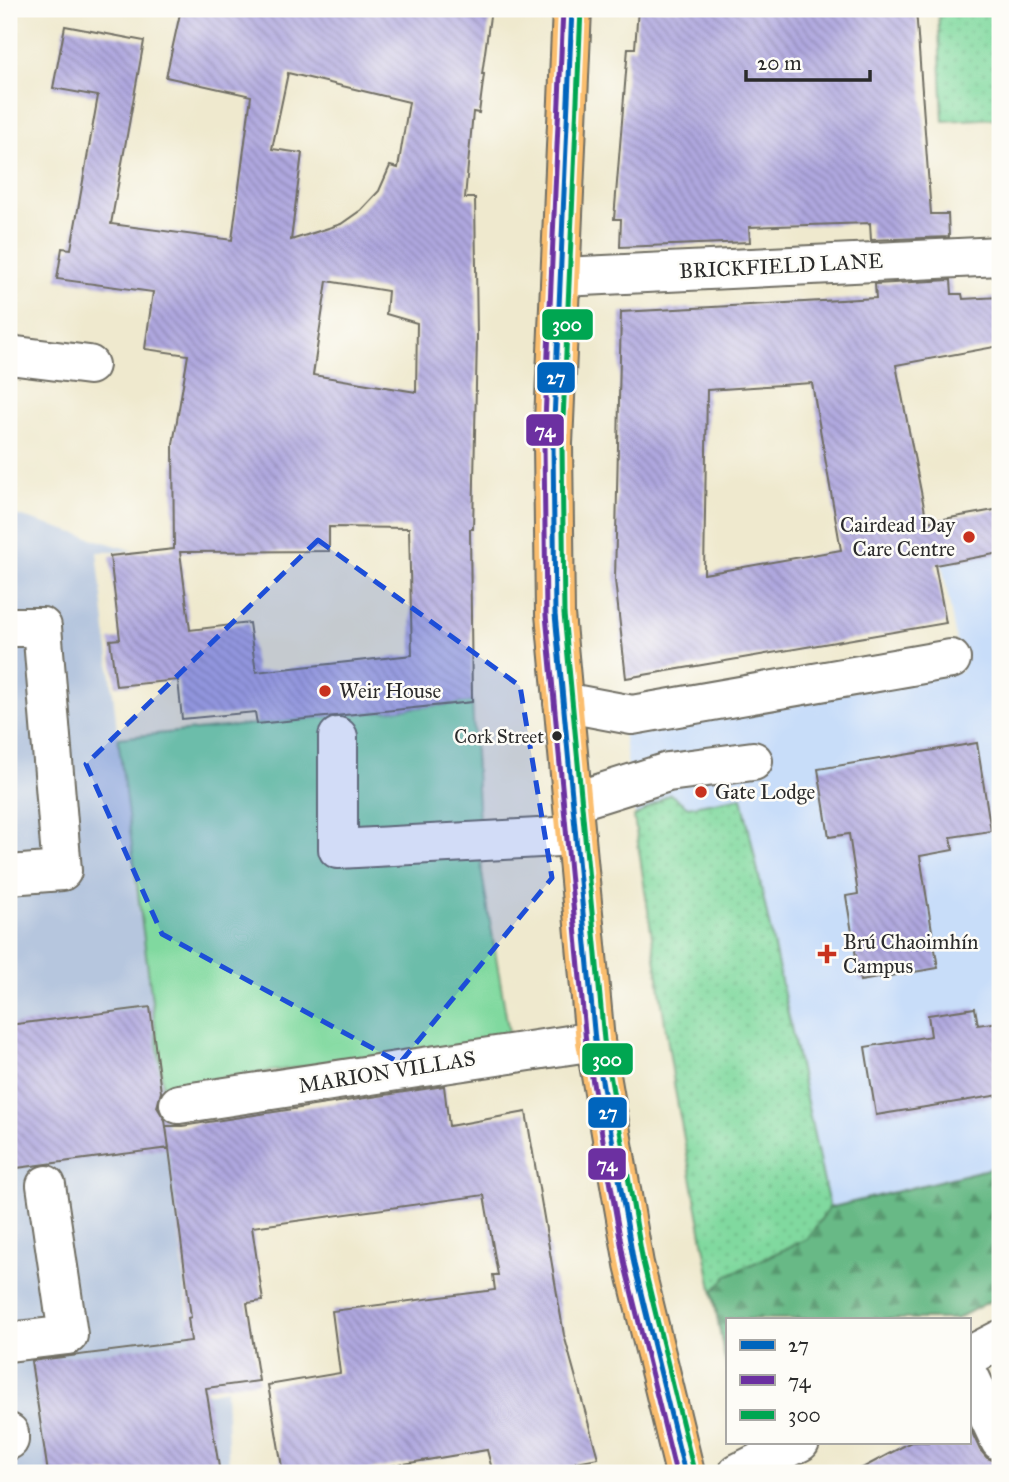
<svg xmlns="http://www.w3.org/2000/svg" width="1009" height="1482" viewBox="0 0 1009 1482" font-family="'IM FELL Great Primer',serif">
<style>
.built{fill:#c8ddf9}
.industrial{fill:#b6c6de}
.grass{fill:url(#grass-dots);stroke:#568265;stroke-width:2}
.forest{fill:url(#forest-firs);stroke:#4a7258;stroke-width:2}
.green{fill:#80d99f;stroke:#568265;stroke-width:2}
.building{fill:url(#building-back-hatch);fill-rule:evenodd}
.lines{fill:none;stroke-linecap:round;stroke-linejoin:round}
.minor-casing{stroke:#706e64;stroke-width:42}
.major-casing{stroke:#706e64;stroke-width:42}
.minor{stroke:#fff;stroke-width:38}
.major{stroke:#fbbe6e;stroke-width:38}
.bus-1-casing{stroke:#fdfcf7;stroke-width:10}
.bus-2-casing{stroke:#fdfcf7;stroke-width:10}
.bus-3-casing{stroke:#fdfcf7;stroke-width:10}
.bus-1{stroke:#0065bd;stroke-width:5}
.bus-2{stroke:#6c30a1;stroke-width:5}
.bus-3{stroke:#00a651;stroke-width:5}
.marked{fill:#1d4ed8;fill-opacity:0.2;stroke:#1d4ed8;stroke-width:5;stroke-dasharray:14 9;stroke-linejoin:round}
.poi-dot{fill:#c8321e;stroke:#fdfcf7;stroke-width:2.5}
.bus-dot{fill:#2b2b2b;stroke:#fdfcf7;stroke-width:2.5}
.labels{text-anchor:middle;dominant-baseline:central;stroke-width:5;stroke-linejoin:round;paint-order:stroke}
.bus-label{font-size:19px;fill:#2b2b2b;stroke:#fdfcf7;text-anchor:end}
.street-label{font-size:21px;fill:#2b2b2b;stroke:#fdfcf7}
.poi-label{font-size:21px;fill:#2b2b2b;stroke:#fdfcf7;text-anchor:start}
.line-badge{stroke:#fdfcf7;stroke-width:2.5}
.badge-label{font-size:19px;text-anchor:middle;font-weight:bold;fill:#fff}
</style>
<defs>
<pattern id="grass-dots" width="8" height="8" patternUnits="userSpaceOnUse" patternTransform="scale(1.75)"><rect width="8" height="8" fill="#80d99f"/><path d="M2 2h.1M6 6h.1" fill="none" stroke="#6fba89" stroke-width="1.8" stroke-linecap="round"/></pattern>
<pattern id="forest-firs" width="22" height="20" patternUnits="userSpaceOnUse" patternTransform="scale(1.75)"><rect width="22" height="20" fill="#68b986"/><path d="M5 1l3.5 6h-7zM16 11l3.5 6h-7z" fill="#56976e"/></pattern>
<pattern id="building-back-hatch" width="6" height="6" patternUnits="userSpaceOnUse" patternTransform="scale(1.75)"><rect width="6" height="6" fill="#afa7df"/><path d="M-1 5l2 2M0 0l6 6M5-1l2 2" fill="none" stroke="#8f88b5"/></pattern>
</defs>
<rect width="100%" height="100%" fill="#fdfcf7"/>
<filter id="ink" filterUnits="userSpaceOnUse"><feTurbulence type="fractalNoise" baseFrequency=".0143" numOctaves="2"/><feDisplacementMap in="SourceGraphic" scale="14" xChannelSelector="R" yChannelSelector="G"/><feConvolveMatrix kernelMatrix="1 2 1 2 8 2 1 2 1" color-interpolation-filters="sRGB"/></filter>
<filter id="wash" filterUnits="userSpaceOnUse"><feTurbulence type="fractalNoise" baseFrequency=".00686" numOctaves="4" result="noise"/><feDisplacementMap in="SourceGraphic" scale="28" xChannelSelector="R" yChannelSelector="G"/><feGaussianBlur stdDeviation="1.57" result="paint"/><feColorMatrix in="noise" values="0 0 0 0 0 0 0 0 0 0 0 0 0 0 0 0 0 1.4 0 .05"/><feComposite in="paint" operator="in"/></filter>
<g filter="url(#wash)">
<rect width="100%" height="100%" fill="#efe9ce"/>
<path class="built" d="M 1000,509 L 1000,1296 L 956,1319 L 727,1319 L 727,1370 L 675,1090 L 623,732 L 962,671 L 934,521 Z"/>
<path class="industrial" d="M 9,513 L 134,551 L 97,552 L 118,738 L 163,1086 L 197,1395 L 226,1389 L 229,1473 L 9,1473 Z"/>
<path class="grass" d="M 938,9 L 1000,9 L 1000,118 L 943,121 Z
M 670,794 L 688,807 L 742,797 L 853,1319 L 727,1319 L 727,1370 L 675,1090 L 634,817 Z"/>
<path class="forest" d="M 1000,1166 L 1000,1296 L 956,1319 L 727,1319 L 727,1360 L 725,1360 L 713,1291 L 728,1275 L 807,1239 L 829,1208 Z"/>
<path class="green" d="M 472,702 L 482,874 L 510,1039 L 163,1086 L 118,738 Z"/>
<g id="blocks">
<path class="building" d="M 181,9 L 491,9 L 482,74 L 484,74 L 479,113 L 473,112 L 465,198 L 475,198 L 477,337 L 473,529 L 470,529 L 472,702 L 257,724 L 255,712 L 182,719 L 178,680 L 116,686 L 110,640 L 120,639 L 110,556 L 174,549 L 173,444 L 188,355 L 145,349 L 153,292 L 57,279 L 62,248 L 71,249 L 98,96 L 53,88 L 65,26 L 144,41 L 111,224 L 232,240 L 251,96 L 166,77 ZM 288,73 L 409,102 L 398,168 L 390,166 L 379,191 L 361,210 L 341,224 L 291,240 L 302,153 L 272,149 ZM 327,281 L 388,291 L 386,314 L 417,323 L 416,392 L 313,375 ZM 329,527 L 409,528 L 412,655 L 256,672 L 249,623 L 190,630 L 180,552 L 329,551 Z
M 638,9 L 916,9 L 931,214 L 948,214 L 949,237 L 871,240 L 870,223 L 749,227 L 750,242 L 620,247 L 621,219 L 614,219 L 628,48 L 635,48 Z
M 951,280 L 952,294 L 962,294 L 963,299 L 1000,297 L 1000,346 L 896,365 L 927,522 L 1000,509 L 1000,553 L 935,565 L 946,623 L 626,678 L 615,580 L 621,312 L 876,298 L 875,284 ZM 812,383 L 841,550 L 704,574 L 707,390 Z
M 977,743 L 991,831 L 951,837 L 953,850 L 920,856 L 938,968 L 860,981 L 846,896 L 858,894 L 849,834 L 829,837 L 818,769 Z
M 150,1007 L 161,1092 L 157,1107 L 165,1120 L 169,1148 L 9,1169 L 9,1025 Z
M 975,1008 L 978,1025 L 1000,1022 L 1000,1095 L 876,1115 L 865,1047 L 931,1036 L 928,1015 Z
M 444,1086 L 449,1126 L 526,1112 L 564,1335 L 598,1458 L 576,1462 L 579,1473 L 493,1473 L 487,1450 L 350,1473 L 283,1473 L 268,1385 L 340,1373 L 332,1311 L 495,1290 L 493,1275 L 498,1275 L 484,1195 L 252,1227 L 263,1301 L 247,1303 L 259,1381 L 206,1388 L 220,1473 L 48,1473 L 31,1361 L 191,1341 L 188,1318 L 191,1317 L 166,1126 L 182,1126 Z
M 969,1426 L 980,1450 L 987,1458 L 1000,1463 L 1000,1473 L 853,1473 L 911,1442 L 969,1442 Z"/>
</g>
</g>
<g filter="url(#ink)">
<use href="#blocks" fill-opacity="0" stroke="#706e64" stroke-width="2"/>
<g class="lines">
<g class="minor-casing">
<path id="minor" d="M 562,277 L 1000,256
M 9,355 L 89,365
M 9,627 L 42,627 L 62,871 L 9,875
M 563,702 L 632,715 L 951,659
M 338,737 L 338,849 L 576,836
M 573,802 L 668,772 L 753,761
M 179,1104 L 595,1041
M 9,1342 L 68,1335 L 46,1185
M 969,1356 L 1000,1340
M 969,1375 L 1000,1441
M 9,1433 L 9,1440
M 738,1473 L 800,1442"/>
</g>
<g class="major-casing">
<path id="major" d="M 572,9 L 553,444 L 555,614 L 595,1041 L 634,1264 L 685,1473"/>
</g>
<use href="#minor" class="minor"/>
<use href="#major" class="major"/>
<g class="bus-1-casing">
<path id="bus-1" d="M 572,9 L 553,444 L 555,614 L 595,1041 L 634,1264 L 685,1473"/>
</g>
<g class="bus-2-casing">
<path id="bus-2" d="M 563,9 L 544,444 L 546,615 L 586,1043 L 625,1266 L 676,1473"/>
</g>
<g class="bus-3-casing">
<path id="bus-3" d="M 581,9 L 562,444 L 564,614 L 604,1040 L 643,1262 L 694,1471"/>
</g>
<use href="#bus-1" class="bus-1"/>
<use href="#bus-2" class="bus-2"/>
<use href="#bus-3" class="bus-3"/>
</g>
</g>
<path class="marked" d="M 318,540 L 520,686 L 552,878 L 400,1063 L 162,934 L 86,764 Z"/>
<g class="poi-dot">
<circle cx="969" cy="537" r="7"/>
<circle cx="325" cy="691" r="7"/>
<circle cx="701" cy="792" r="7"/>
<path d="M823.5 943.5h7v7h7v7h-7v7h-7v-7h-7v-7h7z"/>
</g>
<circle class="bus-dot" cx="557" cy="736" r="6"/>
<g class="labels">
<g class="bus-label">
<text x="544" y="736">Cork Street</text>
</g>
<g class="street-label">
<text transform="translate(781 266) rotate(-3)">BRICKFIELD LANE</text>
<text transform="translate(387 1072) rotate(-9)">MARION VILLAS</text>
</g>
<g class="poi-label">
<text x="955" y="525" text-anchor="end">Cairdead Day<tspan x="955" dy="24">Care Centre</tspan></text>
<text x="339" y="691">Weir House</text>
<text x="715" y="792">Gate Lodge</text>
<text x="843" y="942">Brú Chaoimhín<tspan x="843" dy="24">Campus</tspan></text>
</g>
</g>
<g class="line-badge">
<rect x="541" y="308" width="53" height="33" rx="7" fill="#00a651"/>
<rect x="536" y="361" width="40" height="33" rx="7" fill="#0065bd"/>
<rect x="525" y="413" width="40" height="34" rx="7" fill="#6c30a1"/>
<rect x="581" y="1042" width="53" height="34" rx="7" fill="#00a651"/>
<rect x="587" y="1096" width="41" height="33" rx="7" fill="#0065bd"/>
<rect x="587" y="1147" width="40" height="34" rx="7" fill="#6c30a1"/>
</g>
<g class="badge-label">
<text x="567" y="331">300</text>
<text x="556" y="384">27</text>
<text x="545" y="437">74</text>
<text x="607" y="1066">300</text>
<text x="608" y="1119">27</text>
<text x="607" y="1171">74</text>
</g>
<rect width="1009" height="1482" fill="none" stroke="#fdfcf7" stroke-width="35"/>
<rect x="726" y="1318" width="245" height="126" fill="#fdfcf7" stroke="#a9a8a5" stroke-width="2"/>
<rect x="740" y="1340" width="35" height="10" fill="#0065bd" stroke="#a9a8a5" stroke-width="2"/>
<text x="788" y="1352" font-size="21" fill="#2b2b2b">27</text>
<rect x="740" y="1375" width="35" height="10" fill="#6c30a1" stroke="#a9a8a5" stroke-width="2"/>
<text x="788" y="1388" font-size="21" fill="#2b2b2b">74</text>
<rect x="740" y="1410" width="35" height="10" fill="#00a651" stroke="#a9a8a5" stroke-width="2"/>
<text x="788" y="1422" font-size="21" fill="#2b2b2b">300</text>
<path d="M746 70v10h124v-10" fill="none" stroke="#2b2b2b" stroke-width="3.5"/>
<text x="757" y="70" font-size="21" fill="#2b2b2b" stroke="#fdfcf7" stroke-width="5" paint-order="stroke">20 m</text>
</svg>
